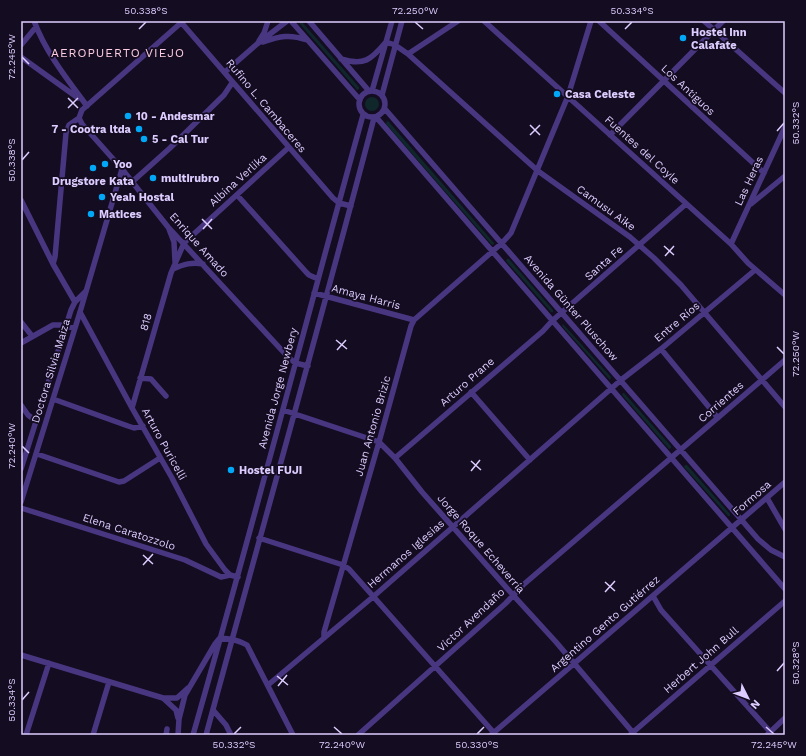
<svg xmlns="http://www.w3.org/2000/svg" width="806" height="756" viewBox="0 0 806 756" font-family="'Work Sans',sans-serif">
<style>
.green{fill:#0f262b}
.lines{fill:none;stroke-linecap:round;stroke-linejoin:round}
.minor{stroke:#493681;stroke-width:5.5}
.ticks{fill:none;stroke:#dcf;stroke-width:1.5}
.poi-dot{fill:#00a8f7;stroke:#140c20;stroke-width:1.5}
.labels{text-anchor:middle;dominant-baseline:central;stroke-width:3.5;stroke-linejoin:round;paint-order:stroke}
.poi-label{font-size:11px;font-weight:bold;fill:#dcf;stroke:#140c20;text-anchor:start}
.street-label{font-size:11px;fill:#dcf;stroke:#140c20}
.neighbourhood-label{font-size:12px;letter-spacing:1px;fill:#ffcee2;stroke:#140c20}
.neatline{fill:none;stroke:#dcf;stroke-width:1.5}
.ticks-label{font-size:10px;text-anchor:middle;fill:#dcf}
</style>
<rect width="100%" height="100%" fill="#140c20"/>
<path class="green" d="M 300,22 L 302,22 L 359,87 L 359,89 L 357,90 L 300,24 Z
M365 104a7 7 0 1 1 14 0a7 7 0 1 1-14 0Z
M 387,121 L 389,122 L 494,243 L 494,244 L 492,245 L 386,124 Z
M 507,259 L 509,259 L 553,310 L 553,312 L 551,312 L 506,261 Z
M 563,324 L 611,377 L 610,380 L 562,326 Z
M 623,393 L 624,393 L 671,446 L 671,448 L 669,449 L 622,395 Z
M 685,465 L 687,465 L 730,514 L 730,516 L 728,516 L 684,467 Z"/>
<g class="lines">
<path class="minor" d="M 34,21 C 46,53 67,79 87,106
M 180,21 L 333,198 L 339,203 L 351,206
M 291,21 L 360,100
M 309,21 L 369,91
M 484,21 L 731,244 L 748,263 L 785,295
M 599,21 L 764,173
M 704,21 L 785,93
M 259,41 L 264,33 L 268,21
M 263,42 C 280,36 290,34 307,40
M 21,45 L 36,27
M 408,54 L 458,21
M 21,57 L 78,98
M 341,59 C 364,66 371,60 386,42 L 395,45 L 408,54 L 538,171 L 630,237 L 654,258 L 681,285 L 785,407
M 225,72 L 257,44 L 287,21
M359 104a13 13 0 1 1 26 0a13 13 0 1 1-26 0Z
M 372,91 L 392,21
M 382,95 L 402,21
M 385,109 L 758,539 L 771,550 L 785,557
M 376,117 L 785,589
M 79,118 L 82,124 L 122,169 L 168,227 L 288,357 L 295,363 L 308,366
M 79,118 L 82,110 L 183,21
M 610,135 L 723,21
M 132,182 L 170,148 L 224,95 L 232,83
M 237,195 L 306,272 L 309,275 L 318,279
M 21,200 L 53,264 L 75,302
M 751,204 L 785,176
M 169,229 L 174,242 L 175,261
M 731,244 L 785,127
M 53,264 L 55,257 L 66,133 L 69,125 L 79,118
M 173,269 C 184,264 192,262 203,264
M 314,293 L 414,320
M 80,312 L 132,408 L 172,478 L 206,544 L 225,570 L 230,575 L 238,577
M 21,322 L 32,336
M 21,343 L 53,325 L 60,325 L 75,328
M 661,349 L 718,418
M 140,378 L 151,379 L 166,396
M 471,392 L 530,460
M 53,399 L 128,426 L 134,428 L 143,426
M 21,405 L 28,415 L 36,421
M 132,408 L 171,273 L 184,243 L 288,148
M 283,410 L 379,442 L 395,458 L 422,492 L 513,595 L 556,642 L 635,735
M 37,454 L 119,482 L 124,481 L 160,458
M 395,458 L 543,331 L 552,321 L 686,204
M 21,469 L 71,310 L 75,302 L 86,291
M 767,498 L 785,529
M 21,502 L 80,312 L 122,169
M 21,508 L 185,560 L 221,577 L 230,575
M 259,538 L 343,565 L 349,569 L 495,734
M 653,596 L 661,610 L 773,735
M 221,638 C 230,639 239,640 247,645 L 293,735
M 324,638 L 324,632 L 379,442 L 411,326 L 414,320 L 502,243 L 511,233 L 568,96 L 591,21
M 21,655 L 163,698 L 177,698 L 188,688
M 268,685 L 374,596 L 621,380 L 661,349 L 755,270
M 163,698 L 176,710 L 178,718
M 213,710 L 226,725 L 231,735
M 631,734 L 785,601
M 26,735 L 49,663
M 93,735 L 109,682
M 166,735 L 167,729
M 178,735 L 179,719 L 185,695 L 215,644 L 219,639
M 193,735 C 252,529 306,321 363,115
M 206,735 C 262,529 320,324 374,118
M 358,735 L 506,603 L 523,585 L 785,360
M 491,735 L 785,482
M 767,735 L 785,718"/>
</g>
<path class="ticks" d="M 415,22 L 423,29M 139,29 L 146,22M 625,29 L 632,22M 22,57 L 29,64M 68,98 L 78,108M 68,108 L 78,98M 530,125 L 540,135M 777,131 L 784,123M 530,135 L 540,125M 22,160 L 29,152M 202,219 L 212,229M 203,229 L 212,219M 664,246 L 674,255M 665,256 L 674,246M 336,340 L 347,349M 777,347 L 784,354M 337,350 L 346,340M 22,446 L 29,453M 471,461 L 481,470M 471,471 L 480,460M 143,555 L 153,564M 143,565 L 153,554M 605,582 L 615,591M 605,592 L 615,581M 777,671 L 784,663M 277,676 L 288,685M 278,686 L 287,675M 22,700 L 29,692M 334,727 L 342,734M 766,727 L 774,734M 234,734 L 241,727M 477,734 L 484,727"/>
<g class="poi-dot">
<circle cx="683" cy="38" r="4"/>
<circle cx="557" cy="94" r="4"/>
<circle cx="128" cy="116" r="4"/>
<circle cx="139" cy="129" r="4"/>
<circle cx="144" cy="139" r="4"/>
<circle cx="105" cy="164" r="4"/>
<circle cx="93" cy="168" r="4"/>
<circle cx="153" cy="178" r="4"/>
<circle cx="102" cy="197" r="4"/>
<circle cx="91" cy="214" r="4"/>
<circle cx="231" cy="470" r="4"/>
</g>
<g class="labels">
<g class="poi-label">
<text x="691" y="32">Hostel Inn<tspan x="691" dy="13">Calafate</tspan></text>
<text x="565" y="94">Casa Celeste</text>
<text x="136" y="116">10 - Andesmar</text>
<text x="131" y="129" text-anchor="end">7 - Cootra ltda</text>
<text x="152" y="139">5 - Cal Tur</text>
<text x="113" y="164">Yoo</text>
<text x="161" y="178">multirubro</text>
<text x="93" y="181" text-anchor="middle">Drugstore Kata</text>
<text x="110" y="197">Yeah Hostal</text>
<text x="99" y="214">Matices</text>
<text x="239" y="470">Hostel FUJI</text>
</g>
<g class="street-label">
<text transform="translate(688 90) rotate(43)">Los Antiguos</text>
<text transform="translate(266 106) rotate(50)">Rufino L. Cambaceres</text>
<text transform="translate(642 150) rotate(42)">Fuentes del Coyle</text>
<text transform="translate(238 180) rotate(-42)">Albina Verlika</text>
<text transform="translate(749 181) rotate(-65)">Las Heras</text>
<text transform="translate(606 208) rotate(36)">Camusu Aike</text>
<text transform="translate(199 245) rotate(48)">Enrique Amado</text>
<text transform="translate(604 263) rotate(-41)">Santa Fe</text>
<text transform="translate(366 297) rotate(15)">Amaya Harris</text>
<text transform="translate(571 308) rotate(49)">Avenida Günter Pluschow</text>
<text transform="translate(146 322) rotate(-74)">818</text>
<text transform="translate(677 322) rotate(-40)">Entre Ríos</text>
<text transform="translate(51 371) rotate(-73)">Doctora Silvia Maiza</text>
<text transform="translate(467 382) rotate(-41)">Arturo Prane</text>
<text transform="translate(278 388) rotate(-75)">Avenida Jorge Newbery</text>
<text transform="translate(721 402) rotate(-41)">Corrientes</text>
<text transform="translate(373 426) rotate(-74)">Juan Antonio Brizic</text>
<text transform="translate(164 444) rotate(61)">Arturo Puricelli</text>
<text transform="translate(752 498) rotate(-41)">Formosa</text>
<text transform="translate(129 532) rotate(18)">Elena Caratozzolo</text>
<text transform="translate(481 544) rotate(49)">Jorge Roque Echeverría</text>
<text transform="translate(406 554) rotate(-41)">Hermanos Iglesias</text>
<text transform="translate(471 620) rotate(-43)">Víctor Avendaño</text>
<text transform="translate(605 624) rotate(-41)">Argentino Gento Gutiérrez</text>
<text transform="translate(701 660) rotate(-41)">Herbert John Bull</text>
</g>
<g class="neighbourhood-label">
<text x="118" y="53">AEROPUERTO VIEJO</text>
</g>
</g>
<rect width="806" height="756" fill="none" stroke="#140c20" stroke-width="44"/>
<g transform="translate(748 698) rotate(132)" stroke="#140c20" stroke-width="3" paint-order="stroke">
<path d="M0-3L7 15L0 10L-7 15Z" fill="#ddccff"/>
<text y="-6" font-size="11" font-weight="bold" text-anchor="middle" fill="#ddccff">N</text>
</g>
<rect x="22" y="22" width="762" height="712" class="neatline"/>
<g class="ticks-label">
<text x="146" y="14">50.338°S</text>
<text x="415" y="14">72.250°W</text>
<text x="632" y="14">50.334°S</text>
<text transform="translate(11 57) rotate(-90)" y="4">72.245°W</text>
<text transform="translate(795 123) rotate(-90)" y="4">50.332°S</text>
<text transform="translate(11 160) rotate(-90)" y="4">50.338°S</text>
<text transform="translate(795 354) rotate(-90)" y="4">72.250°W</text>
<text transform="translate(11 446) rotate(-90)" y="4">72.240°W</text>
<text transform="translate(795 663) rotate(-90)" y="4">50.328°S</text>
<text transform="translate(11 700) rotate(-90)" y="4">50.334°S</text>
<text x="234" y="748">50.332°S</text>
<text x="342" y="748">72.240°W</text>
<text x="477" y="748">50.330°S</text>
<text x="774" y="748">72.245°W</text>
</g>
</svg>
